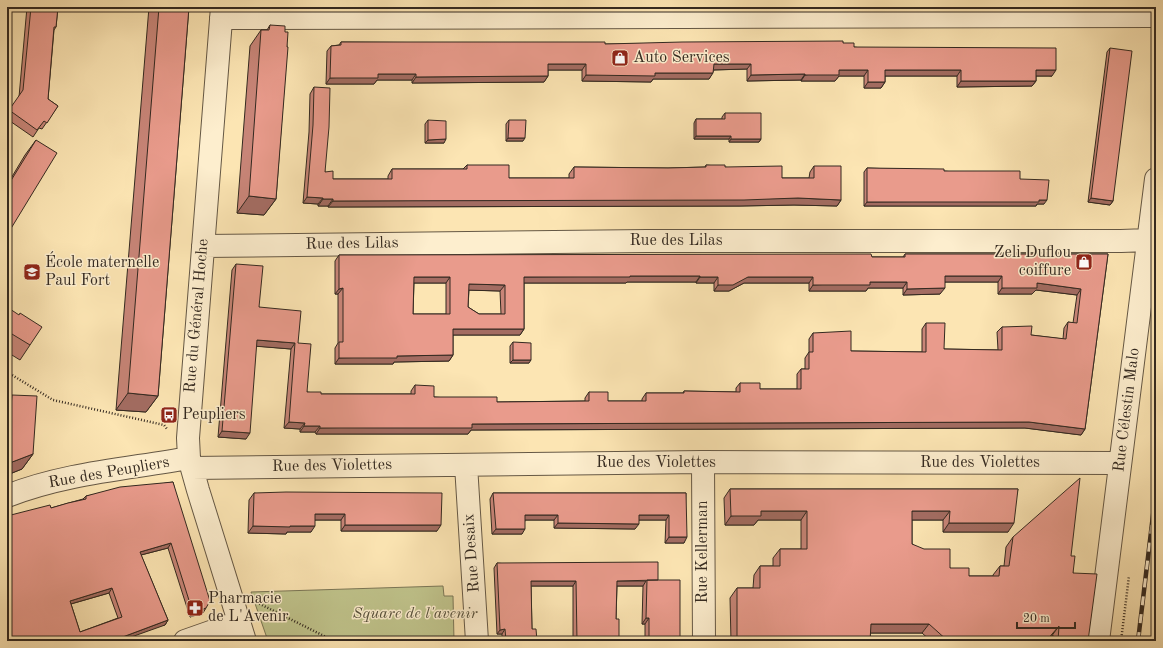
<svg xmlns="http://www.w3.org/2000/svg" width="1163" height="648" viewBox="0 0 1163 648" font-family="'Old Standard TT',serif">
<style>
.green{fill:#c0c48c;stroke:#7a7656}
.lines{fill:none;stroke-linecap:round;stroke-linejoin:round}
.minor-casing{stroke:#655845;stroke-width:24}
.path{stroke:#332920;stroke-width:2.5;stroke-dasharray:1 2;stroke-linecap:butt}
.minor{stroke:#fdeece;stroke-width:22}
.rail-casing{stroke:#332920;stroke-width:4.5}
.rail{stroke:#fdeece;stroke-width:3;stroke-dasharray:9;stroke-linecap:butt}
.wall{fill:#c88578;stroke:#332920;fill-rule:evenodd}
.shaded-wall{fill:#a36c62;stroke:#332920}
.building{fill:#e99b8c;stroke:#332920;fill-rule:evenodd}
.labels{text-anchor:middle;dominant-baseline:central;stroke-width:3;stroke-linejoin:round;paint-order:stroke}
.poi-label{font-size:16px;fill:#332920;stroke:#fdeece;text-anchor:start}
.street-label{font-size:16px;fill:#332920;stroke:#fdeece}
.park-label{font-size:16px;font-style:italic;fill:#56503b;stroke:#fdeece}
</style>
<rect width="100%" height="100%" fill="#fce5b3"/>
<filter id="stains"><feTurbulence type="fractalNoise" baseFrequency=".005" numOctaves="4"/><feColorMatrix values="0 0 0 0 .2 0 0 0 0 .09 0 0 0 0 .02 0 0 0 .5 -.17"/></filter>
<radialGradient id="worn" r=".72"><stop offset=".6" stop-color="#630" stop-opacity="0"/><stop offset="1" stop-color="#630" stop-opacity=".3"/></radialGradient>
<path class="green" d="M 443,586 L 444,596 L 453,596 L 454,641 L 268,641 L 251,592 Z"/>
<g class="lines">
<g class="minor-casing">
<path id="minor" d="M 222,7 L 188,438 L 189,458 L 198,490 L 245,641
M 221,18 L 1156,16
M 203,246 L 647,241 L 1121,241 L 1148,240
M 703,462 L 704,641
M 466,465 L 477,641
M 192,468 L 703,462 L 1120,463
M 7,496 C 65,473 128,469 189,458
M 185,641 L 239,622
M 1098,641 L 1156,179"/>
</g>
<path class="path" d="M 7,372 L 53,400 L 164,425 L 167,429
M 254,601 L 334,641
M 1121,641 L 1129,576"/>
<use href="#minor" class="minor"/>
<g class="rail-casing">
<path id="rail" d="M 1138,641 L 1156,490"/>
</g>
<use href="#rail" class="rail"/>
</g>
<path class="wall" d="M 27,7 L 58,7 L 56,27 L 54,30 L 48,99 L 58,106 L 42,129 L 39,128 L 33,137 L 7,119 L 7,114 L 19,97 Z
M 149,7 L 189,7 L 158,396 L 146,412 L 116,410 Z
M 270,25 L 285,32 L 287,47 L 276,199 L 264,215 L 237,213 L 250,46 L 261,30 L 267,30 Z
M 341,42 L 605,44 L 843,43 L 854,47 L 1052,76 L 1036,76 L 1036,81 L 1032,86 L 957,87 L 957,76 L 885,76 L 885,82 L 881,88 L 864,88 L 864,76 L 839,76 L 835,81 L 801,81 L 801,80 L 747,81 L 747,69 L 714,70 L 709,79 L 653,79 L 651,82 L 582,81 L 582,70 L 548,70 L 548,76 L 544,82 L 412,83 L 412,80 L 377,80 L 374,84 L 326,84 L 327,51 L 331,46 L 339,45 Z
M 1110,48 L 1113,201 L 1110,205 L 1088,202 L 1107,52 Z
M 314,87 L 325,172 L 333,179 L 388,179 L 388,176 L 392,169 L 463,169 L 467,165 L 509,178 L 569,178 L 569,174 L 574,167 L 668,168 L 705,167 L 706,165 L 725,167 L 782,178 L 809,178 L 810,172 L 814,166 L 841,200 L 837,206 L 794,205 L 740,206 L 328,207 L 328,206 L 318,206 L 318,204 L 303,203 L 309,132 L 310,94 Z
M 725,113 L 761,139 L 759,142 L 729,142 L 729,139 L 694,139 L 694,123 L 696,119 L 722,119 L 722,117 Z
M 428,120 L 444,143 L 425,143 L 425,124 Z
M 509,120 L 523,141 L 506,141 L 506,124 Z
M 36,140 L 7,235 L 7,185 L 25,155 Z
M 867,168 L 944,171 L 1020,179 L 1044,204 L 1037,204 L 1036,206 L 864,206 L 864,172 Z
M 905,254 L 1108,254 L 1085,429 L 1081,435 L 1025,428 L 471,430 L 468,434 L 316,434 L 315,432 L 300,432 L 300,429 L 284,428 L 291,349 L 256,346 L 246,439 L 218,437 L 232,270 L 236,264 L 259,307 L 298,343 L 307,392 L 321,394 L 411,394 L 411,391 L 415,385 L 434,397 L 497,402 L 585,401 L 585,398 L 589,392 L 608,401 L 642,401 L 642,399 L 646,393 L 683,393 L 684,391 L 736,392 L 736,388 L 740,383 L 760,389 L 797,389 L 797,374 L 801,369 L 805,369 L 805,358 L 809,352 L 809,339 L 813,333 L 851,351 L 922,352 L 922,329 L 926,323 L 944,349 L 998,350 L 997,332 L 1002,327 L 1031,335 L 1063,339 L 1064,328 L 1068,322 L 1073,323 L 1077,295 L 1036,290 L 1032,294 L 998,294 L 998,282 L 945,282 L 940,294 L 903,295 L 903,288 L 868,288 L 866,291 L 809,291 L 809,283 L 744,283 L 729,291 L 714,291 L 714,283 L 696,283 L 696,282 L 627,282 L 626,283 L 524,283 L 524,329 L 520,335 L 453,335 L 453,355 L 449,361 L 394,362 L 393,364 L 335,364 L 335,348 L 338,343 L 338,294 L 335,294 L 335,261 L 339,255 L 903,257 ZM 414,283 L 446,283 L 446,314 L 413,314 ZM 469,290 L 500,291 L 501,314 L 479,314 L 468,307 Z
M 7,307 L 30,345 L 20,360 L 7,352 Z
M 513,342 L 529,363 L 510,363 L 510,346 Z
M 12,395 L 33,454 L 22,469 L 7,475 L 7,403 Z
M 173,482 L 203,613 L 190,617 L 168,548 L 141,555 L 168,620 L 165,625 L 7,641 L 51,508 L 83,499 L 86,496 ZM 109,593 L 118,618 L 80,632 L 71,604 Z
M 730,489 L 1018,489 L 1008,532 L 943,532 L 943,520 L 912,520 L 912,544 L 950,568 L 969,576 L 993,576 L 993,575 L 1000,566 L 1004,566 L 1006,547 L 1013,537 L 1071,556 L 1073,573 L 1088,641 L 1052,641 L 1053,635 L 1048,641 L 931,641 L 922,633 L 870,633 L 870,641 L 731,641 L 730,598 L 737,588 L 753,588 L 754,575 L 760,566 L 773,566 L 773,558 L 780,549 L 801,549 L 801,520 L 758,520 L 754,525 L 725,525 L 724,498 Z
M 254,493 L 437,531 L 341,531 L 341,520 L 315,520 L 311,532 L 287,532 L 286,534 L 248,533 L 249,500 Z
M 493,493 L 686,493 L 684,543 L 665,543 L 666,520 L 639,520 L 635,529 L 554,528 L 554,520 L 525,520 L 522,534 L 492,534 L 490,499 Z
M 497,563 L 658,580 L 680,641 L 645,641 L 645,624 L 642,624 L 643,586 L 617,586 L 616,619 L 617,641 L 573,641 L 573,586 L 531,586 L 532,629 L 537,641 L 502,641 L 502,634 L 497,634 L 494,568 Z"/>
<path class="shaded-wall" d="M 548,64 L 586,64 L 582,70 L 544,70 Z
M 714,64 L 751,64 L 747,69 L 709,70 Z
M 839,70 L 868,70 L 864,76 L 839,76 L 835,81 L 801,81 L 805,75 Z
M 885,70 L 961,70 L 957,76 L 881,76 Z
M 1036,70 L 1056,70 L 1052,76 L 1032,76 Z
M 655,73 L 713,73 L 709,79 L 653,79 L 651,82 L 582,81 L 586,75 Z
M 378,74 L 416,74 L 412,80 L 377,80 L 374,84 L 326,84 L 330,78 Z
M 805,74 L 801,80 L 747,81 L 751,75 Z
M 548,76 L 544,82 L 412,83 L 416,77 Z
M 961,81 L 1036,81 L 1032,86 L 957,87 Z
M 868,82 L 885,82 L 881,88 L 864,88 Z
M 696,136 L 731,136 L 729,139 L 694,139 Z
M 508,138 L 525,138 L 523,141 L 506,141 Z
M 446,139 L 444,143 L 425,143 L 428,140 Z
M 731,139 L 761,139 L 759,142 L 729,142 Z
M 249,196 L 276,199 L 264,215 L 237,213 Z
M 307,197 L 323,198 L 318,204 L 303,203 Z
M 798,198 L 841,200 L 837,206 L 794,205 L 740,206 L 328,207 L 333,201 Z
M 1091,198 L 1113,201 L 1110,205 L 1088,202 Z
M 323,199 L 333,199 L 328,206 L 318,206 Z
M 1047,200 L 1044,204 L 1037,204 L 1036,206 L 864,206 L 867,202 Z
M 630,276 L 700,276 L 696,282 L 627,282 L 626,283 L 520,283 L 524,277 Z
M 945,276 L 1002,276 L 998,282 L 940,282 Z
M 414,277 L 450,277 L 446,283 L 410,283 Z
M 700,277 L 718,277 L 714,283 L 696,283 Z
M 748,277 L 813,277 L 809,283 L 744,283 L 729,291 L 714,291 L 718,285 Z
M 870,282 L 907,282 L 903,288 L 868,288 L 866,291 L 809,291 L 813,285 Z
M 1037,283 L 1081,289 L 1077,295 L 1036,290 L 1032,294 L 998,294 L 1002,288 Z
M 469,284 L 505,285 L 500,291 L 464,290 Z
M 343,288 L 338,294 L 335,294 L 339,289 Z
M 945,288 L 940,294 L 903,295 L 907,289 Z
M 453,329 L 524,329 L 520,335 L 449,335 Z
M 257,340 L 295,343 L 291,349 L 253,346 Z
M 453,355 L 449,361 L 394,362 L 393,364 L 335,364 L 339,358 L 397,356 Z
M 513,360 L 531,360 L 529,363 L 510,363 Z
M 128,393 L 158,396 L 146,412 L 116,410 Z
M 289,422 L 305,423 L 300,429 L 284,428 Z
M 1029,422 L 1085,429 L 1081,435 L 1025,428 L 471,430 L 468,434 L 316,434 L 320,428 L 472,424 Z
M 304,426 L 320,426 L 315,432 L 300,432 Z
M 222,431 L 250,433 L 246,439 L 218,437 Z
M 33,454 L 22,469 L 7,475 L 7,464 Z
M 761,511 L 807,511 L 801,520 L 758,520 L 754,525 L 725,525 L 731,516 Z
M 912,511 L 950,511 L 943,520 L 906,520 Z
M 315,514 L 345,514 L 341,520 L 310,520 Z
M 525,515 L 558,515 L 554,520 L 522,520 Z
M 639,515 L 669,515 L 666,520 L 635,520 Z
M 558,523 L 639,524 L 635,529 L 554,528 Z
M 949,523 L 1014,523 L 1008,532 L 943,532 Z
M 345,525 L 441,525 L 437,531 L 341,531 Z
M 253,526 L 315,526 L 311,532 L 287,532 L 286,534 L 248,533 Z
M 496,529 L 525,529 L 522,534 L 492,534 Z
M 669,537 L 687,537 L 684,543 L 665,543 Z
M 171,543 L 168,548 L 137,556 L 140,552 Z
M 531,581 L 576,581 L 573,586 L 527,586 Z
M 617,581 L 646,581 L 643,586 L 614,586 Z
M 112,588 L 109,593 L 67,605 L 70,601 Z
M 206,608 L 203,613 L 190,617 L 193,613 Z
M 646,618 L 649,618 L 645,624 L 642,624 Z
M 168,620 L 165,625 L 120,641 L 112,641 Z
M 871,624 L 929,624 L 922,633 L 864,633 Z
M 1059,626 L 1048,641 L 1046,641 Z
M 505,629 L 502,634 L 497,634 L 500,630 Z"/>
<path class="building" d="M 31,7 L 58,7 L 56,27 L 54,27 L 48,99 L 58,106 L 47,123 L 44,121 L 37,130 L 9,110 L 23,90 Z
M 159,7 L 189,7 L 158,396 L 128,393 Z
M 270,25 L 285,26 L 285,32 L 288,32 L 287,47 L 288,47 L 276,199 L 249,196 L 261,30 L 269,30 Z
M 843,41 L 843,43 L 854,43 L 854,47 L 1056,48 L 1056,70 L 1036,70 L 1036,81 L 961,81 L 961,70 L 885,70 L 885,82 L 868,82 L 868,70 L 839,70 L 839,75 L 805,75 L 805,74 L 751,75 L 751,64 L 714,64 L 713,73 L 655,73 L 655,76 L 586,75 L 586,64 L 548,64 L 548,76 L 416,77 L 416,74 L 378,74 L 378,78 L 330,78 L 331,46 L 341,45 L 341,42 L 605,42 L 605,44 L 682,42 Z
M 1110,48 L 1132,51 L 1113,201 L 1091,198 Z
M 314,87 L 330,88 L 329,127 L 325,172 L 333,171 L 333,179 L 392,179 L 392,169 L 467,169 L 467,165 L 509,165 L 509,178 L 574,178 L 574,167 L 668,168 L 706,167 L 706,165 L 725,165 L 725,167 L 782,166 L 782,178 L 814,178 L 814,166 L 841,166 L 841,200 L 798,198 L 744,200 L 333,201 L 333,199 L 323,199 L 323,198 L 307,197 L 313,125 Z
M 725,113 L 761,113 L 761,139 L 731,139 L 731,136 L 696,136 L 696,119 L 725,119 Z
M 428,120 L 446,121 L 446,139 L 428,140 Z
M 509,120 L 526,120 L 525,138 L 508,138 Z
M 36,140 L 57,153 L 7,235 L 7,187 Z
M 867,168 L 944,169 L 944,171 L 1020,171 L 1020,179 L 1049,180 L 1047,200 L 1039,200 L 1039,202 L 867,202 Z
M 871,254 L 872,257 L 905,257 L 905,254 L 1108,254 L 1085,429 L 1029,422 L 472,424 L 472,428 L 320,428 L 320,426 L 304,426 L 305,423 L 289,422 L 295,343 L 257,340 L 250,433 L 222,431 L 236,264 L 263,266 L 259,307 L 301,311 L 298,343 L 311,344 L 307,392 L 321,392 L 321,394 L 415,394 L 415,385 L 434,386 L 434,397 L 497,397 L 497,402 L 589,401 L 589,392 L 608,392 L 608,401 L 646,401 L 646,393 L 684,393 L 684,391 L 740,392 L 740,383 L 760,383 L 760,389 L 801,389 L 801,369 L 809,369 L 809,352 L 813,352 L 813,333 L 851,331 L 851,351 L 926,352 L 926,323 L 945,323 L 944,349 L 1002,350 L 1002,327 L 1032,326 L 1031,335 L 1066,339 L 1068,322 L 1077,323 L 1081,289 L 1037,283 L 1037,288 L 1002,288 L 1002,276 L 945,276 L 945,288 L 907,289 L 907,282 L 870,282 L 870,285 L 813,285 L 813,277 L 748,277 L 733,285 L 718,285 L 718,277 L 700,277 L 700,276 L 630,276 L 630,277 L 524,277 L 524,329 L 453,329 L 453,355 L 397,356 L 397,358 L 339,358 L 339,342 L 343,342 L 343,288 L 339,289 L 339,255 ZM 414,277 L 450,277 L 450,314 L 413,314 ZM 469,284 L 505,285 L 505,314 L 479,314 L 468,307 Z
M 7,307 L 19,315 L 20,313 L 42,327 L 30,345 L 7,331 Z
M 513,342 L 531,343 L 531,360 L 513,360 Z
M 12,395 L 37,396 L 33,454 L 7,464 L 7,418 L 10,418 Z
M 1080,478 L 1071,556 L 1075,556 L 1073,573 L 1097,574 L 1088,641 L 1058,641 L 1059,626 L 1046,641 L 948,641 L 929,624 L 871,624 L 870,641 L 737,641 L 737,588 L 760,588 L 760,566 L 780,566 L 780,549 L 807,549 L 807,511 L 761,511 L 761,516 L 731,516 L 730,489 L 1018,489 L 1014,523 L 949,523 L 950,511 L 912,511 L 912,544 L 924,549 L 950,549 L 950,568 L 969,568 L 969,576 L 999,576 L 1000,566 L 1009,566 L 1013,537 Z
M 173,482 L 210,601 L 206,608 L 193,613 L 171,543 L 140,552 L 168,620 L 112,641 L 7,641 L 7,516 L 50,505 L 51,508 L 68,503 L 86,499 L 86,496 L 120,487 ZM 112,588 L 122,617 L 80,632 L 70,601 Z
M 286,492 L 442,493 L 441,525 L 345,525 L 345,514 L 315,514 L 315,526 L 290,526 L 290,527 L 253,526 L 254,493 Z
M 493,493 L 686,493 L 687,537 L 669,537 L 669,515 L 639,515 L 639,524 L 558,523 L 558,515 L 525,515 L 525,529 L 496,529 Z
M 658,562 L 658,580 L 617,581 L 616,619 L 619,619 L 619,638 L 616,638 L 616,641 L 577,641 L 576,581 L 531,581 L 532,629 L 536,629 L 537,641 L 506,641 L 505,629 L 500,630 L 497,563 Z
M 647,580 L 680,580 L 680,641 L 649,641 L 649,618 L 646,618 Z"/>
<defs>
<g id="shop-square" transform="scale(0.9)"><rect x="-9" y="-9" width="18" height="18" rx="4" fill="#8f2418" stroke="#fdeece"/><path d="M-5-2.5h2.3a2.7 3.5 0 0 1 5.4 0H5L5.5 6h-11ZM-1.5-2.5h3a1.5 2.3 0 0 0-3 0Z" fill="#fff"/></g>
<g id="school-square" transform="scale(0.9)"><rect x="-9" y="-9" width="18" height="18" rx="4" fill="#8f2418" stroke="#fdeece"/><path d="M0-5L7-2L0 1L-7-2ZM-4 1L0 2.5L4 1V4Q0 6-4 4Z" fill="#fff"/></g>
<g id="bus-square" transform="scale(0.9)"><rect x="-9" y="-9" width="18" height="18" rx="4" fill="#8f2418" stroke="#fdeece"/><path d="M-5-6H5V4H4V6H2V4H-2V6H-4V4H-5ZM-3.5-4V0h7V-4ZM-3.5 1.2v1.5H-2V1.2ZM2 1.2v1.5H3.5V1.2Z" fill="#fff"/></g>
<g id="pharmacy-square" transform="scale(0.9)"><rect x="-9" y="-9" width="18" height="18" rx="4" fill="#8f2418" stroke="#fdeece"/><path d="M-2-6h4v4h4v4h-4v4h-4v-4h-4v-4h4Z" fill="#fff"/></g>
</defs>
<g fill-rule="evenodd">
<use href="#shop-square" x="620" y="58"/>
<use href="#shop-square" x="1084" y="262"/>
<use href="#school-square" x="32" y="272"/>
<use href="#bus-square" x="169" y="415"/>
<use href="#pharmacy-square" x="195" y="608"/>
</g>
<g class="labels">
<g class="poi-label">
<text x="633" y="58">Auto Services</text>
<text x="1071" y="253" text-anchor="end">Zeli Duflou<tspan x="1071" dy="18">coiffure</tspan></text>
<text x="45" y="263">École maternelle<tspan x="45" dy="18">Paul Fort</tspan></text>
<text x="182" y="415">Peupliers</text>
<text x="208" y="599">Pharmacie<tspan x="208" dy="18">de L'Avenir</tspan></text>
</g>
<g class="street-label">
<text x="676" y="241">Rue des Lilas</text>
<text transform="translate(352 244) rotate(-1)">Rue des Lilas</text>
<text transform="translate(197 316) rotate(-85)">Rue du Général Hoche</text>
<text transform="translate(1127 410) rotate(-83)">Rue Célestin Malo</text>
<text x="656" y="463">Rue des Violettes</text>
<text x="980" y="463">Rue des Violettes</text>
<text transform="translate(332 466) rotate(-1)">Rue des Violettes</text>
<text transform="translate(109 473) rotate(-10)">Rue des Peupliers</text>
<text transform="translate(703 552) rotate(-90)">Rue Kellerman</text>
<text transform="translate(472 553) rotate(-94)">Rue Desaix</text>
</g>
<g class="park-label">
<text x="415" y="614">Square de l'avenir</text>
</g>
</g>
<rect width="1163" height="648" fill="none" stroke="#fce5b3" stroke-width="24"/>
<rect x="8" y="8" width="1147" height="632" fill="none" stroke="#332920" stroke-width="2"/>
<rect x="12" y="12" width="1139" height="624" fill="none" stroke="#332920"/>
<path d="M1017 622v6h58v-6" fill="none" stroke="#332920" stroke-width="2"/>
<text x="1023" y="622" font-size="12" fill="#332920" stroke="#fdeece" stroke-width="3" paint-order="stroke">20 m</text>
<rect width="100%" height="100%" filter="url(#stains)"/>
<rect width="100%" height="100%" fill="url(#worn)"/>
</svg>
